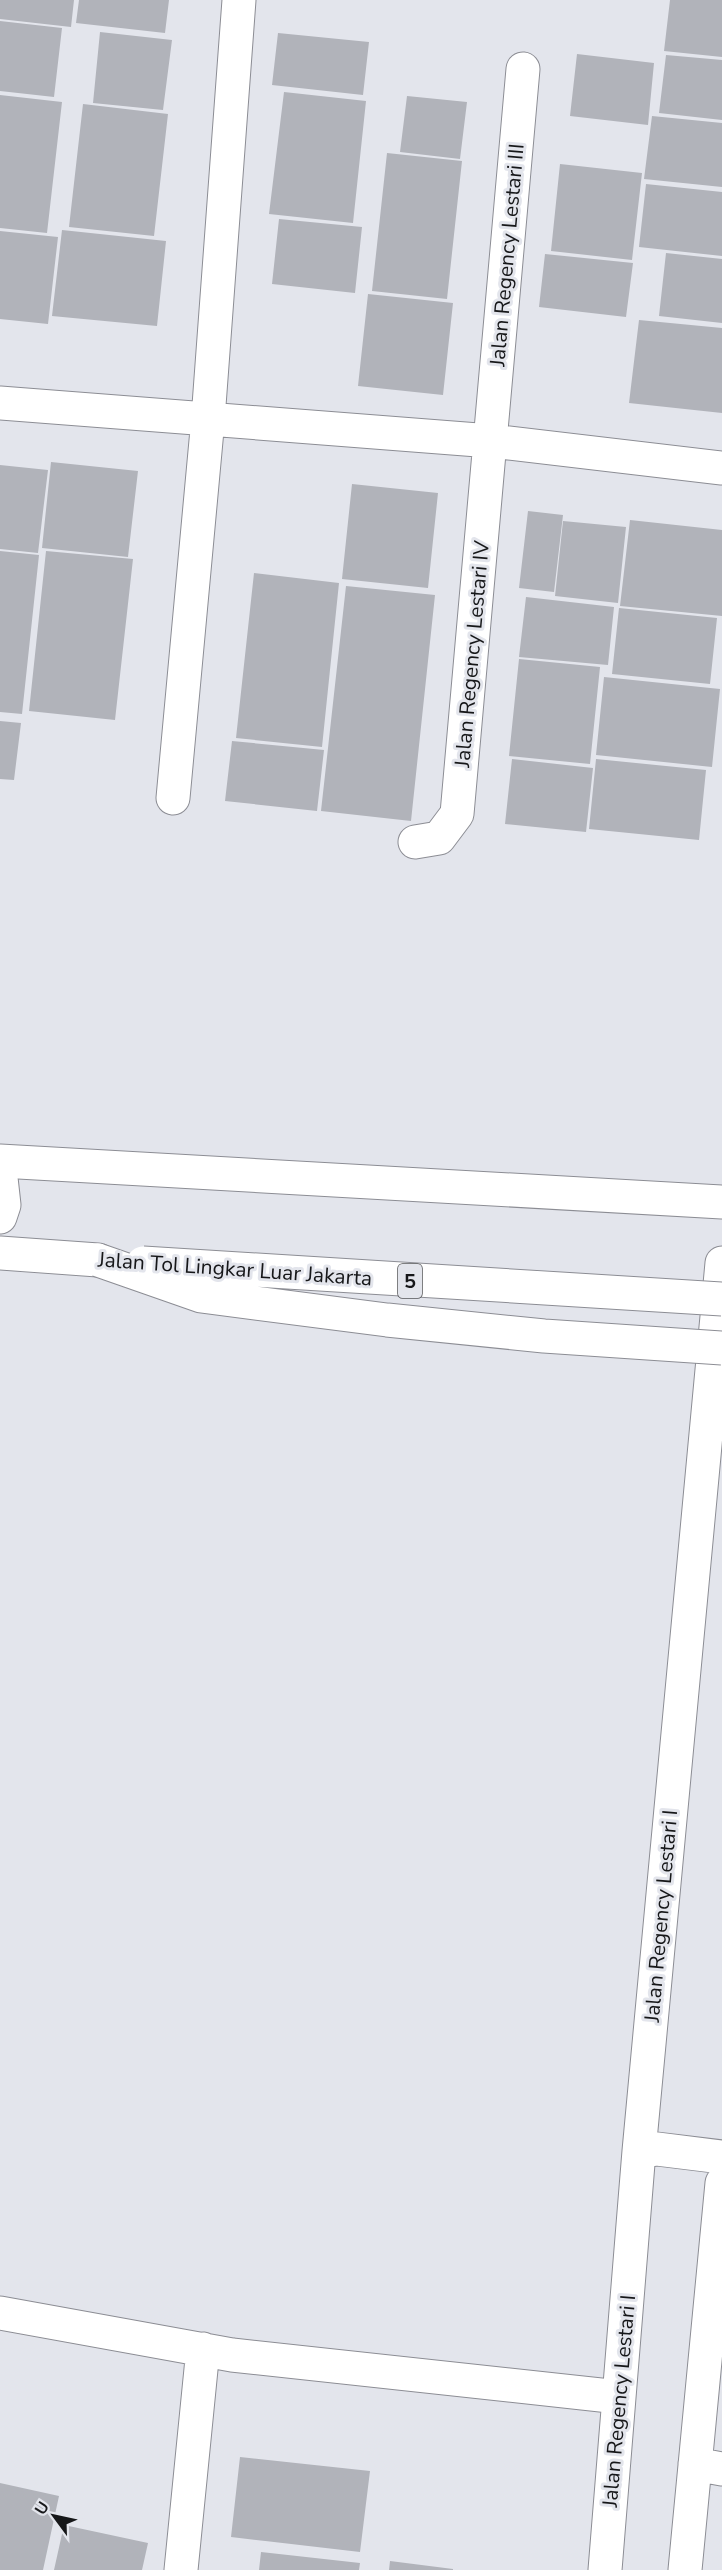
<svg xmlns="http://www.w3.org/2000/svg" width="722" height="2570" viewBox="0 0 722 2570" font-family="'Nunito Sans',sans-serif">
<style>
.building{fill:#b1b3ba}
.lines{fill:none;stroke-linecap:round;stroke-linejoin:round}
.minor-casing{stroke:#8c8d94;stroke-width:35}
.highway-casing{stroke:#8c8d94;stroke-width:35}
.minor{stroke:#fff;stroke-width:33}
.highway{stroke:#fff;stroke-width:33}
.highway-bridge-casing{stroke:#8c8d94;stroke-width:35;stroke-linecap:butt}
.highway-bridge{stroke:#fff;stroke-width:33}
.labels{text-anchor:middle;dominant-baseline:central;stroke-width:6;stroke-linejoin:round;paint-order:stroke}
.shield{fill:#e3e5ec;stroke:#545558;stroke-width:1.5}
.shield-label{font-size:20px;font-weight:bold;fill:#161719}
.street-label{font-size:21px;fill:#161719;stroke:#e3e5ec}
</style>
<rect width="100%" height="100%" fill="#e3e5ec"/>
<path class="building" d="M 0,0 L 74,0 L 71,27 L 0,19 Z
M 79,0 L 169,0 L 165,33 L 76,23 Z
M 670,0 L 722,0 L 722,57 L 664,51 Z
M 0,21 L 62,28 L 54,97 L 0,91 Z
M 100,32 L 172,40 L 163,110 L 93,103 Z
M 278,33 L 369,42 L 363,95 L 272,85 Z
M 577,54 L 654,63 L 648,125 L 570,116 Z
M 666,55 L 722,60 L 722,120 L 659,113 Z
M 284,92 L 366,101 L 353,223 L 269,214 Z
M 0,95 L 62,102 L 47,233 L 0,228 Z
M 407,96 L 467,102 L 460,159 L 400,152 Z
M 83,104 L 168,114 L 154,236 L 69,227 Z
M 652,116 L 722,123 L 722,187 L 644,179 Z
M 387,153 L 462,161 L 447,299 L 372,291 Z
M 560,164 L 642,173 L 632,260 L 551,251 Z
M 646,184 L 722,192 L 722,256 L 639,247 Z
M 279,219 L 362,227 L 355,293 L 272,284 Z
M 62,230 L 166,241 L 157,326 L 52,316 Z
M 0,231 L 58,237 L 48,324 L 0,319 Z
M 666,253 L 722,259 L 722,323 L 659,316 Z
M 545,254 L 633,263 L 626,317 L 539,307 Z
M 368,294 L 453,303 L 443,395 L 358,386 Z
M 639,320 L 722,328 L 722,413 L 629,403 Z
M 51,462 L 138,471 L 128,557 L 42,548 Z
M 0,465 L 48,470 L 38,553 L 0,549 Z
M 352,484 L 438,493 L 428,588 L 342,579 Z
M 528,511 L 563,515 L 554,592 L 519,588 Z
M 630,520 L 722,530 L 722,616 L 620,606 Z
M 563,521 L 626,527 L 618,603 L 555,596 Z
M 0,551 L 39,555 L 22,714 L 0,712 Z
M 46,551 L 133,559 L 115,720 L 29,711 Z
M 254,573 L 339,583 L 322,747 L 236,738 Z
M 346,586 L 435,595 L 411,821 L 321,811 Z
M 526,597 L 614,607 L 608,665 L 519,657 Z
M 619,608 L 717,618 L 710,684 L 612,674 Z
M 519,659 L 600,667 L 590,764 L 509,756 Z
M 604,677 L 720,689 L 712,767 L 596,755 Z
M 0,721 L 21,723 L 14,780 L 0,779 Z
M 232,741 L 324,750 L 317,811 L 225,801 Z
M 512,759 L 593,768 L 586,832 L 505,824 Z
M 596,759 L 706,770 L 699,840 L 589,829 Z
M 240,2457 L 370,2471 L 360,2552 L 231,2537 Z
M 0,2483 L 59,2496 L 43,2570 L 0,2570 Z
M 64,2525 L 148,2543 L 142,2570 L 54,2570 Z
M 261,2552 L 360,2563 L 359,2570 L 259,2570 Z
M 390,2561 L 453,2569 L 453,2570 L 389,2570 Z"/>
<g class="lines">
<g class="minor-casing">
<path id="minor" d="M 0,403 L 491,441 L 722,468
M 173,798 L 208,419 L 239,0
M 415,842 L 439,838 L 457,814 L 523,69
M 0,1169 L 4,1205 L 0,1217
M 639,2151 L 657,2149 L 722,2157
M 0,2313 L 232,2355 L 619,2397
M 695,2464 L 722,2469
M 181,2570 L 203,2349
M 605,2570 L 639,2151 L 722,1263
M 685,2570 L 722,2183"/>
</g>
<g class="highway-casing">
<path id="highway" d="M 0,1161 L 722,1202
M 0,1253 L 98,1260"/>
</g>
<use href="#minor" class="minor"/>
<use href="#highway" class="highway"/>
<g class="highway-bridge-casing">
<path id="highway-bridge" d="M 98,1260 L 201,1296 L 387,1320 L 544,1336 L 722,1348
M 143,1263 L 722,1299"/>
</g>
<use href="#highway-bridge" class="highway-bridge"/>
</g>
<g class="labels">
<rect class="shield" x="398" y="1264" width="24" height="34" rx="4.5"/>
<g class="shield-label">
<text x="410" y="1281">5</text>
</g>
<g class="street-label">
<text transform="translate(507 255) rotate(-85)">Jalan Regency Lestari III</text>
<text transform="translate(472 654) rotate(-85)">Jalan Regency Lestari IV</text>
<text transform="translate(235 1269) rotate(4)">Jalan Tol Lingkar Luar Jakarta</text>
<text transform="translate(661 1916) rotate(-85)">Jalan Regency Lestari I</text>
<text transform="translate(619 2401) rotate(-85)">Jalan Regency Lestari I</text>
</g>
</g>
<g transform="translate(54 2516) rotate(303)" stroke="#e3e5ec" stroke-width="4.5" paint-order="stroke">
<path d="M0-4.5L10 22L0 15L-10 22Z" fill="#161719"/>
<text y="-9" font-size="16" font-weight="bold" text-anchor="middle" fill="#161719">U</text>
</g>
</svg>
